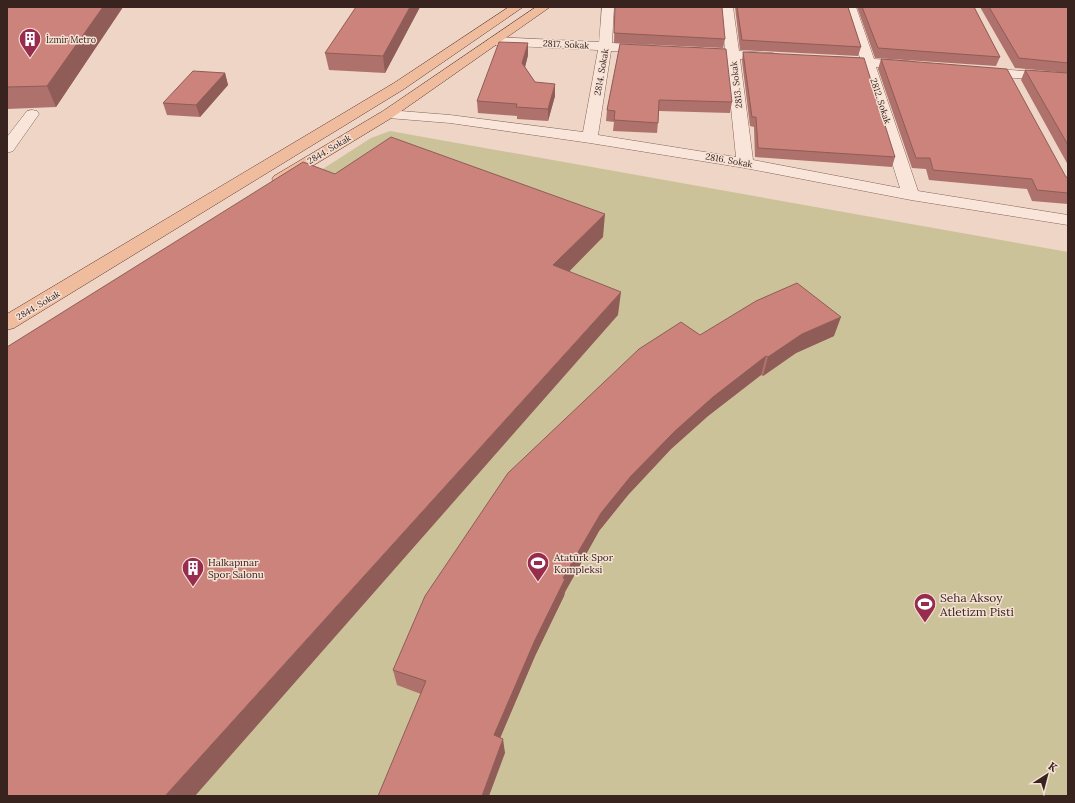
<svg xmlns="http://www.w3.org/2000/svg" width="1075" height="803" viewBox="0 0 1075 803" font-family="Lora,serif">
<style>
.green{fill:#ccc299}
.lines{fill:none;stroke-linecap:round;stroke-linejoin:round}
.minor-casing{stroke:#89655b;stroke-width:1}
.major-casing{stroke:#57352f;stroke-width:1}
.minor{fill:#f9e5d9;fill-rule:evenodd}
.major{fill:#f0bc9e;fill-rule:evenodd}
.wall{fill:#af716b}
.shaded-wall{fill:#8f5c57}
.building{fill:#cc837c;stroke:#8f5c57}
.labels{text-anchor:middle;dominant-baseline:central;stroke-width:3;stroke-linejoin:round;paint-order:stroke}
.far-poi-label{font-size:9px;fill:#39231f;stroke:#f5e2d5;text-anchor:start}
.far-street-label{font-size:9px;fill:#39231f;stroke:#f5e2d5}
.poi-label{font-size:10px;fill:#39231f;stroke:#f5e2d5;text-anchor:start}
.near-poi-label{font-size:12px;fill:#39231f;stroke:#f5e2d5;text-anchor:start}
</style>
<rect width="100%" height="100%" fill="#eed5c6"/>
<path class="green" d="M 390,131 L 1068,252 L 1068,796 L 7,796 L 7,371 L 371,138 Z"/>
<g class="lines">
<g class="minor-casing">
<path id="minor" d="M 602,7 L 614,7 L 612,43 L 648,45 L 653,46 L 655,49 L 653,52 L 648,53 L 611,51 L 598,135 L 736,157 L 726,58 L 693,55 L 691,52 L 693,49 L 698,48 L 725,50 L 721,7 L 733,7 L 739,51 L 772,53 L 777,54 L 779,57 L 777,60 L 772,61 L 740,59 L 753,160 L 900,188 L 862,67 L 831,64 L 829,61 L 831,58 L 836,57 L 860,58 L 844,7 L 856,7 L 874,59 L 909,61 L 914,62 L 916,65 L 914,68 L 909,69 L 876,67 L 918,191 L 1068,215 L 1068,225 L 911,200 L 745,168 L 590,143 L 450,123 L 388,118 L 383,117 L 381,114 L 383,111 L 388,110 L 450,115 L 583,132 L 598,50 L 495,45 L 490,44 L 488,41 L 490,38 L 495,37 L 599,42 Z
M 981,68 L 1068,74 L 1068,82 L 976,75 L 974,72 L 976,69 Z
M 32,110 L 37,111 L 39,114 L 13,151 L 7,153 L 7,137 L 27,111 Z"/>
</g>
<g class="major-casing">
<path id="major" d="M 509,7 L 523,7 L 404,89 L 14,328 L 7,330 L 7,314 L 394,83 Z
M 536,7 L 550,7 L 393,117 L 286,182 L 280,184 L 274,182 L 272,179 L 274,176 L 383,111 Z"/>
</g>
<use href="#minor" class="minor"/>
<use href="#major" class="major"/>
</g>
<path class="wall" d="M 7,7 L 123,7 L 56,107 L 7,109 Z
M 420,7 L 385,73 L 329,70 L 325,53 Z
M 615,7 L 725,39 L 723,48 L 614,43 Z
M 735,7 L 848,7 L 861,47 L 858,56 L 740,50 Z
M 857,7 L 974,7 L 1000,57 L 996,66 L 875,58 Z
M 980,7 L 1068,7 L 1068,73 L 1015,68 Z
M 620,44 L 732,102 L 730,113 L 659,111 L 657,133 L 613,131 L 614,122 L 606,121 L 607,110 Z
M 743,52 L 895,157 L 892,167 L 755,157 L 754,127 L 750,126 L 742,61 Z
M 528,55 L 525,67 L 535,82 L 555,96 L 548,121 L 517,119 L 517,116 L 478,113 L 477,101 Z
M 881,59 L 1066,177 L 1068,178 L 1068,204 L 1032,201 L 1027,189 L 929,180 L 926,169 L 912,168 L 878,69 Z
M 1025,70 L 1068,73 L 1068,165 L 1021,80 Z
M 225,73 L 228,85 L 200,117 L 167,115 L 163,103 Z
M 700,335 L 834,336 L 796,353 L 763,376 L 761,375 L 708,416 L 671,449 L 628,495 L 599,531 L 565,592 L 564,596 L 535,656 L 500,738 L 505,753 L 421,694 L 397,685 L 393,670 Z"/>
<path class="shaded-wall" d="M 103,7 L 123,7 L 56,107 L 47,86 Z
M 410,7 L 420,7 L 385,73 L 383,56 Z
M 528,43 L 528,55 L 523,75 L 522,63 Z
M 225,73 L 228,85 L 200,117 L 196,105 Z
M 555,84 L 555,96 L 548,121 L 548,109 Z
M 605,214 L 603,237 L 553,288 L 553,265 Z
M 621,292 L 618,315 L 195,796 L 165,796 Z
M 841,317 L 834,336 L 796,353 L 763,376 L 768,357 L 802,334 Z
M 766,356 L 761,375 L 708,416 L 671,449 L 628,495 L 599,531 L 565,592 L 564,596 L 535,656 L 495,750 L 494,735 L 535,640 L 563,578 L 601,513 L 631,476 L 675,431 L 713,397 Z
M 503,739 L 505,753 L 489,796 L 482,796 Z"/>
<path class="building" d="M 7,7 L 103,7 L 47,86 L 7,87 Z
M 356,7 L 410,7 L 383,56 L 325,53 Z
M 615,7 L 722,7 L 725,39 L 614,33 Z
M 737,7 L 848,7 L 861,47 L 742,40 Z
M 862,7 L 974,7 L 1000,57 L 878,48 Z
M 989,7 L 1068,7 L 1068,63 L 1019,58 Z
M 499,42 L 528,43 L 522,63 L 535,82 L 555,84 L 548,109 L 516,107 L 517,104 L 477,101 Z
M 620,44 L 726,49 L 732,102 L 659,100 L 658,123 L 614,120 L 615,111 L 607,110 Z
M 743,52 L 864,58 L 895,157 L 758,148 L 756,117 L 752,117 Z
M 881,59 L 1007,69 L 1066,177 L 1068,178 L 1068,193 L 1037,190 L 1032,179 L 933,170 L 930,158 L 916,158 Z
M 1025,70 L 1068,73 L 1068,145 Z
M 193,71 L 225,73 L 196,105 L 163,103 Z
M 391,137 L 605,214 L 553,265 L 621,292 L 165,796 L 7,796 L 7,347 L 303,162 L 335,174 Z
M 797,283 L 841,317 L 802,334 L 768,357 L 766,356 L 713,397 L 675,431 L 631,476 L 601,513 L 563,578 L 565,579 L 535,640 L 494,735 L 503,739 L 482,796 L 378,796 L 426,681 L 393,670 L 425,596 L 508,473 L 639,349 L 681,322 L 700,335 L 756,301 Z"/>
<defs>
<g id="building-pin" transform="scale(1.15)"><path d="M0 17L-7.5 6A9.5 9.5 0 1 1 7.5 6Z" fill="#982c4f" stroke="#f5e2d5"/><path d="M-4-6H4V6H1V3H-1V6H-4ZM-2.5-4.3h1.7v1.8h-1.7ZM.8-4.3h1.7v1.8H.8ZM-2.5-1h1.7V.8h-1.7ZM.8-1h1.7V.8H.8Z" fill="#fff"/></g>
<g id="stadium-pin" transform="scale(1.15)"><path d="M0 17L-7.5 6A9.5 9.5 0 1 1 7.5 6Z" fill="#982c4f" stroke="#f5e2d5"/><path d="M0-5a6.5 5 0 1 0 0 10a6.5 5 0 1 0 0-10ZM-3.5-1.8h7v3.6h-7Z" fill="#fff"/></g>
</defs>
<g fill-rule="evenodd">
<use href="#building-pin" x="30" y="39"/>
<use href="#stadium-pin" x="538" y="563"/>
<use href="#building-pin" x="193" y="568"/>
<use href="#stadium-pin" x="925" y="604"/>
</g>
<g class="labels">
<g class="far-poi-label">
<text x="46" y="39">İzmir Metro</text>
</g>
<g class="far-street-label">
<text transform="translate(566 44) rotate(3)">2817. Sokak</text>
<text transform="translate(601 72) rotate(-80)">2814. Sokak</text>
<text transform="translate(736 85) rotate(-97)">2813. Sokak</text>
<text transform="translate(881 101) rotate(72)">2812. Sokak</text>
<text transform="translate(329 149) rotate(-31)">2844. Sokak</text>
<text transform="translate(729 160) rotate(10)">2816. Sokak</text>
<text transform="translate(38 305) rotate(-31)">2844. Sokak</text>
</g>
<g class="poi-label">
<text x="554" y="557">Atatürk Spor<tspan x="554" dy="12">Kompleksi</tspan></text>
<text x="208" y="562">Halkapınar<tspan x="208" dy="12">Spor Salonu</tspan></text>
</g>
<g class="near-poi-label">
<text x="940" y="597">Seha Aksoy<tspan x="940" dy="14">Atletizm Pisti</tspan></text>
</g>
</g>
<rect width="1075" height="803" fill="none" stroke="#39231f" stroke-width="16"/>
<g transform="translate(1047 775) rotate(36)" stroke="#f5e2d5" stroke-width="3" paint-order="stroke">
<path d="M0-3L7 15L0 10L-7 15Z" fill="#39231f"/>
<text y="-6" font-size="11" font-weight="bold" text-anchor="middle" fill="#39231f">K</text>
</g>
</svg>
